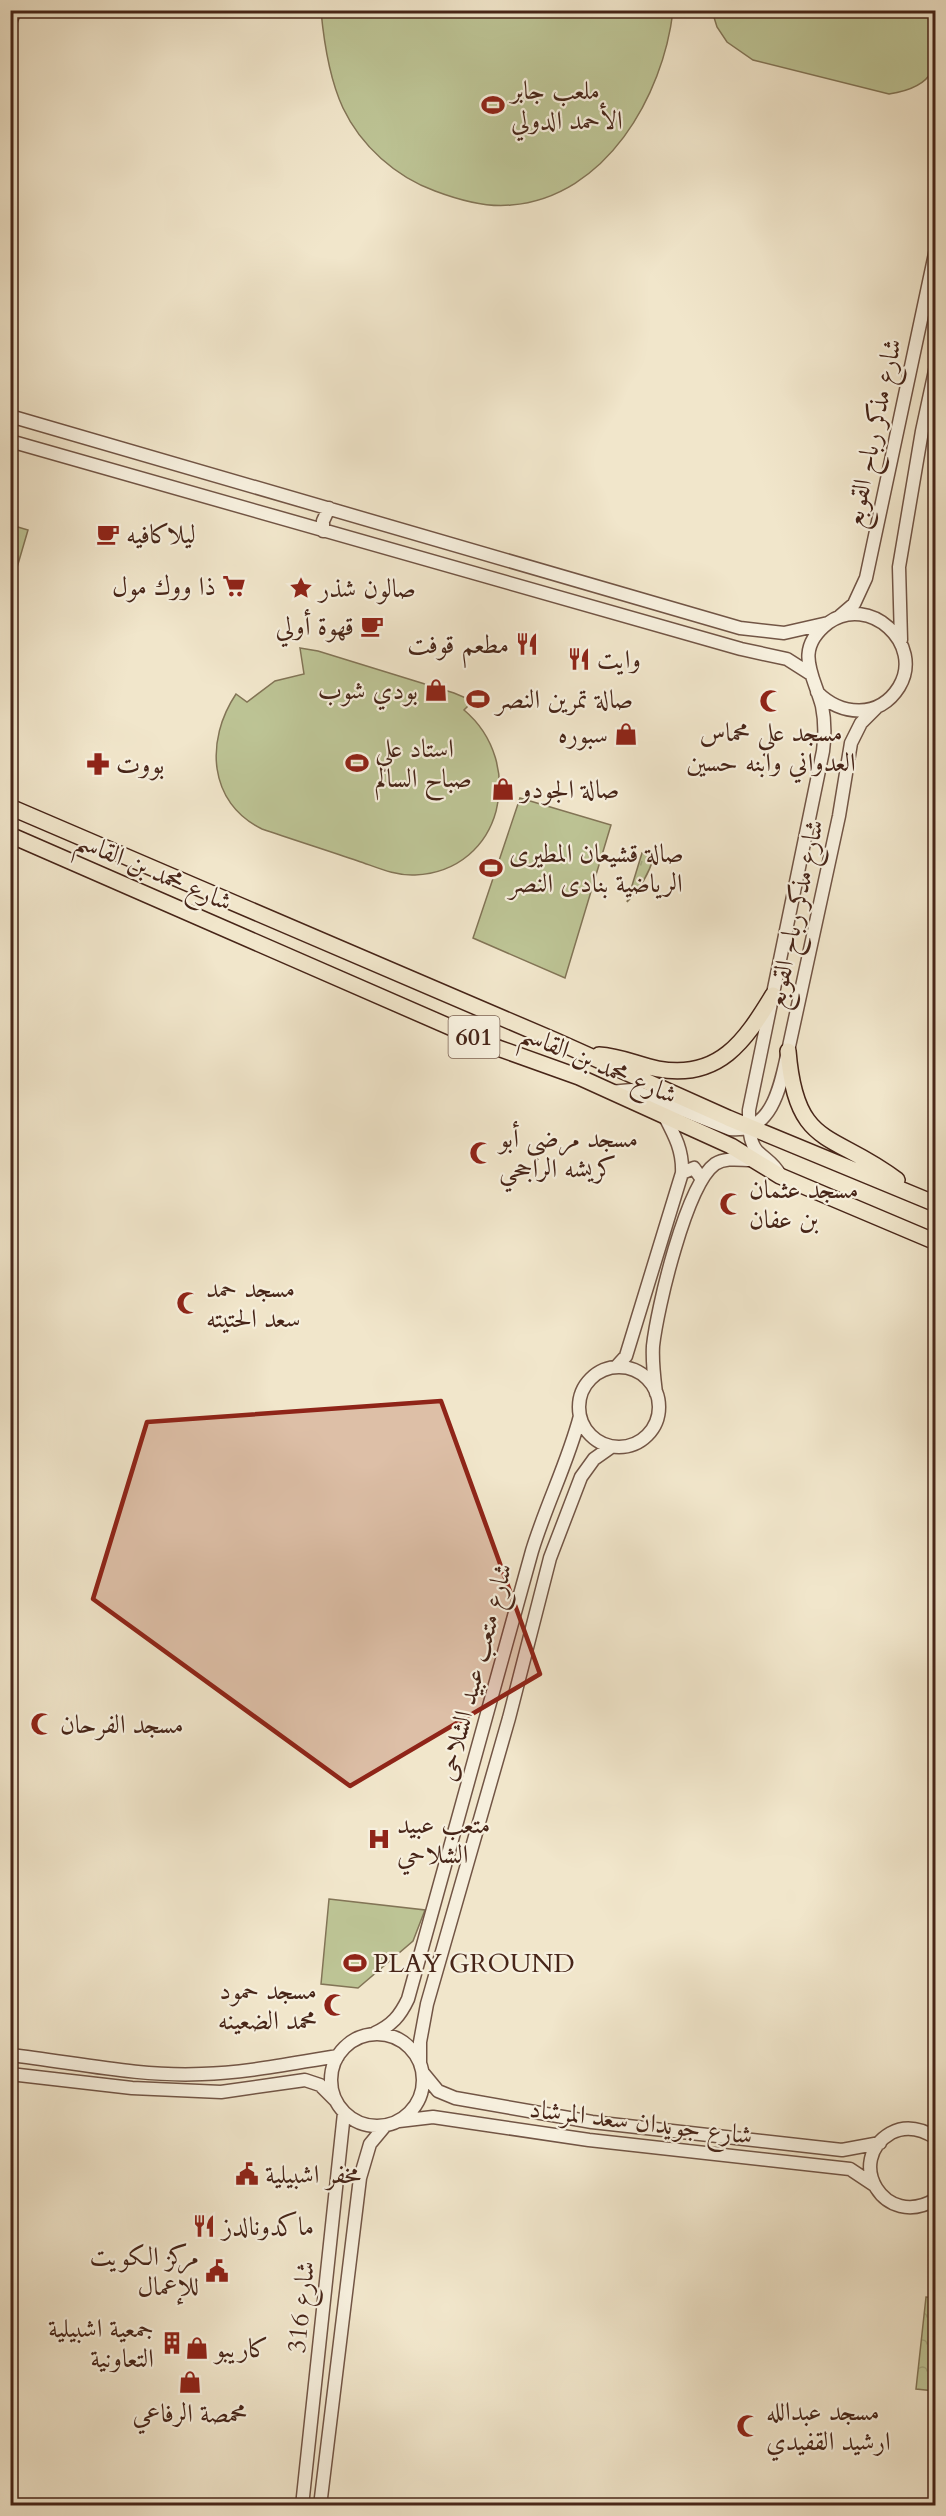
<svg xmlns="http://www.w3.org/2000/svg" width="946" height="2516" viewBox="0 0 946 2516" font-family="Cardo,Amiri,serif">
<style>
.grass{fill:url(#grass-tufts);stroke:#827456;stroke-width:1.5}
.forest{fill:url(#forest-crowns);stroke:#827456;stroke-width:1.5}
.pitch{fill:#bdc495;stroke:#827456;stroke-width:1.5}
.lines{fill:none;stroke-linecap:round;stroke-linejoin:round}
.tertiary-casing{stroke:#725545;stroke-width:15}
.primary-casing{stroke:#472518;stroke-width:18}
.tertiary{stroke:#f6efdd;stroke-width:12}
.primary{stroke:#f1e6cb;stroke-width:15}
.marked{fill:#8f2418;fill-opacity:0.2;stroke:#8f2418;stroke-width:4.5;stroke-linejoin:round}
.labels{text-anchor:middle;dominant-baseline:central;stroke-width:4.5;stroke-linejoin:round;paint-order:stroke}
.shield{fill:#f6efdd;stroke:#7c6253;stroke-width:1.5}
.shield-label{font-size:24px;font-weight:bold;fill:#472518}
.poi-label{font-size:26px;fill:#472518;stroke:#f6efdd;text-anchor:start}
.street-label{font-size:26px;fill:#472518;stroke:#f6efdd}
</style>
<defs>
<pattern id="grass-tufts" width="24" height="20" patternUnits="userSpaceOnUse" patternTransform="scale(1.5)"><rect width="24" height="20" fill="#bdc495"/><path d="M3 7l-1-3M5 7V3M7 7l1-3M15 17l-1-3M17 17v-4M19 17l1-3" fill="none" stroke="#a4a880"/></pattern>
<pattern id="forest-crowns" width="20" height="18" patternUnits="userSpaceOnUse" patternTransform="scale(1.5)"><rect width="20" height="18" fill="#bdc495"/><path d="M2 6a3 3 0 1 1 6 0M12 15a3 3 0 1 1 6 0" fill="none" stroke="#a4a880"/></pattern>
</defs>
<rect width="100%" height="100%" fill="#f1e6cb"/>
<filter id="stains"><feTurbulence type="fractalNoise" baseFrequency=".00333" numOctaves="4"/><feColorMatrix values="0 0 0 0 .2 0 0 0 0 .09 0 0 0 0 .02 0 0 0 .5 -.17"/></filter>
<radialGradient id="worn" r=".72"><stop offset=".6" stop-color="#630" stop-opacity="0"/><stop offset="1" stop-color="#630" stop-opacity=".3"/></radialGradient>
<path class="grass" d="M 642,853 L 654,856 C 649,874 640,889 627,902 Z"/>
<path class="forest" d="M 926,2297 L 935,2298 L 935,2391 L 916,2389 Z"/>
<path class="pitch" d="M 321,11 L 321,10 L 673,11 C 663,96 606,197 511,205 C 486,208 459,200 435,191 C 396,177 361,146 343,108 C 329,78 324,43 321,11 Z
M 712,11 L 935,11 C 936,57 946,85 889,94 L 753,60 L 727,42 L 717,27 Z
M 11,525 L 28,530 L 11,588 L 10,525 Z
M 300,648 L 318,651 L 454,693 L 473,701 L 464,710 C 527,763 503,871 415,875 C 395,876 376,867 358,861 C 326,850 294,840 262,829 C 208,803 205,740 236,694 L 247,702 L 275,681 L 304,674 Z
M 520,798 L 611,825 L 565,978 L 473,938 Z
M 329,1899 L 425,1910 L 413,1941 L 358,1988 L 321,1984 Z"/>
<g class="lines">
<g class="tertiary-casing">
<path id="tertiary" d="M 10,23 L 15,10
M 10,416 L 740,628 L 784,633 L 828,623
M 10,441 L 741,649 L 787,659 L 809,673
M 323,531 L 323,521 L 329,508
M 840,616 L 854,604 L 866,578 L 936,249
M 901,640 L 899,567 L 922,431 L 936,366
M 610,1092 L 632,1090 L 730,1129 C 773,1134 781,1083 788,1051 L 839,816 L 851,743 L 861,723 L 876,708
M 682,1173 L 694,1168 L 701,1178
M 780,1175 C 774,1163 766,1160 757,1151 C 748,1141 749,1122 749,1110 L 823,751 C 825,736 825,721 822,706 C 814,675 793,650 828,623 C 869,593 925,644 899,687 C 879,719 841,716 817,692
M 616,1367 L 626,1356 L 682,1173 C 683,1151 675,1136 665,1117
M579 1407a40 40 0 1 1 80 0a40 40 0 1 1-80 0Z
M 656,1393 C 654,1377 652,1362 653,1346 C 657,1309 686,1185 715,1164 C 726,1157 740,1160 751,1160
M 375,2033 C 392,2025 400,2016 408,1999 L 532,1551 C 546,1505 568,1462 580,1416
M331 2080a46 46 0 1 1 92 0a46 46 0 1 1-92 0Z
M 10,2055 C 73,2062 139,2077 202,2074 C 247,2073 293,2063 338,2056
M 420,2062 L 420,2042 L 427,2004 L 509,1718 L 550,1558 L 581,1477 L 594,1459 L 611,1447
M 10,2074 L 132,2088 L 221,2092 L 305,2080 L 320,2085 L 336,2101
M 424,2074 L 438,2091 L 455,2098 L 592,2122 L 842,2150 L 880,2143
M 399,2121 L 433,2117 L 589,2140 L 850,2169 L 874,2185
M 936,2138 C 922,2129 906,2125 891,2133 C 844,2160 884,2231 936,2199
M 302,2506 L 344,2113
M 320,2506 L 360,2178 L 370,2144 L 385,2126"/>
</g>
<g class="primary-casing">
<path id="primary" d="M 10,807 L 556,1041 L 728,1118 L 936,1204
M 10,835 L 498,1048 L 579,1077 L 731,1146 L 780,1176 L 936,1242
M 788,1051 C 796,1150 833,1131 897,1180
M 599,1055 C 620,1056 638,1065 658,1069 C 719,1080 745,1041 773,995"/>
</g>
<use href="#tertiary" class="tertiary"/>
<use href="#primary" class="primary"/>
</g>
<path class="marked" d="M 441,1401 L 540,1674 L 350,1786 L 93,1599 L 147,1422 Z"/>
<defs>
<g id="stadium-bare" transform="scale(1.8)"><path d="M0-5a6.5 5 0 1 0 0 10a6.5 5 0 1 0 0-10ZM-3.5-1.8h7v3.6h-7Z" fill="#8f2418" stroke="#f6efdd" stroke-width="2.5" paint-order="stroke"/></g>
<g id="cafe-bare" transform="scale(1.8)"><path d="M-5.5-4.5H6V0H3Q3 3.5 0 3.5H-2.5Q-5.5 3.5-5.5 0ZM3-3.2v2h1.7v-2ZM-6 4.5H4V6H-6Z" fill="#8f2418" stroke="#f6efdd" stroke-width="2.5" paint-order="stroke"/></g>
<g id="supermarket-bare" transform="scale(1.8)"><path d="M-6-5.5h2.5l.6 2H6L4.5 2H-2.5L-4.4-4H-6ZM-1.5 3.2a1.3 1.3 0 1 0 .1 0ZM3 3.2a1.3 1.3 0 1 0 .1 0Z" fill="#8f2418" stroke="#f6efdd" stroke-width="2.5" paint-order="stroke"/></g>
<g id="sight-bare" transform="scale(1.8)"><path d="M0-6L1.8-2.2L6-1.7L2.9 1.2L3.7 5.4L0 3.3L-3.7 5.4L-2.9 1.2L-6-1.7L-1.8-2.2Z" fill="#8f2418" stroke="#f6efdd" stroke-width="2.5" paint-order="stroke"/></g>
<g id="restaurant-bare" transform="scale(1.8)"><path d="M-5-6h1v4h1v-4h1v4h1v-4h1v5L-1.5 .5V6h-2V.5L-5-1ZM5-6V6H3V1.5H1.5Q1.5-4 5-6Z" fill="#8f2418" stroke="#f6efdd" stroke-width="2.5" paint-order="stroke"/></g>
<g id="shop-bare" transform="scale(1.8)"><path d="M-5-2.5h2.3a2.7 3.5 0 0 1 5.4 0H5L5.5 6h-11ZM-1.5-2.5h3a1.5 2.3 0 0 0-3 0Z" fill="#8f2418" stroke="#f6efdd" stroke-width="2.5" paint-order="stroke"/></g>
<g id="mosque-bare" transform="scale(1.8)"><path d="M3.5-4.9A6 6 0 1 0 3.5 4.9A5 5 0 1 1 3.5-4.9Z" fill="#8f2418" stroke="#f6efdd" stroke-width="2.5" paint-order="stroke"/></g>
<g id="pharmacy-bare" transform="scale(1.8)"><path d="M-2-6h4v4h4v4h-4v4h-4v-4h-4v-4h4Z" fill="#8f2418" stroke="#f6efdd" stroke-width="2.5" paint-order="stroke"/></g>
<g id="hospital-bare" transform="scale(1.8)"><path d="M-5-5h3v3.5h4V-5h3V5h-3V1.5h-4V5h-3Z" fill="#8f2418" stroke="#f6efdd" stroke-width="2.5" paint-order="stroke"/></g>
<g id="civic-bare" transform="scale(1.8)"><path d="M-.6-6.5H3V-4.5H.6V-3L4-1V1h2V6H-6V1h2V-1L-.6-3ZM-1.2 2.5V6h2.4V2.5Z" fill="#8f2418" stroke="#f6efdd" stroke-width="2.5" paint-order="stroke"/></g>
<g id="building-bare" transform="scale(1.8)"><path d="M-4-6H4V6H1V3H-1V6H-4ZM-2.5-4.3h1.7v1.8h-1.7ZM.8-4.3h1.7v1.8H.8ZM-2.5-1h1.7V.8h-1.7ZM.8-1h1.7V.8H.8Z" fill="#8f2418" stroke="#f6efdd" stroke-width="2.5" paint-order="stroke"/></g>
</defs>
<g fill-rule="evenodd">
<use href="#stadium-bare" x="493" y="105"/>
<use href="#cafe-bare" x="108" y="534"/>
<use href="#supermarket-bare" x="234" y="586"/>
<use href="#sight-bare" x="301" y="588"/>
<use href="#cafe-bare" x="372" y="626"/>
<use href="#restaurant-bare" x="527" y="644"/>
<use href="#restaurant-bare" x="579" y="659"/>
<use href="#shop-bare" x="436" y="690"/>
<use href="#stadium-bare" x="478" y="699"/>
<use href="#mosque-bare" x="771" y="701"/>
<use href="#shop-bare" x="626" y="734"/>
<use href="#stadium-bare" x="357" y="763"/>
<use href="#pharmacy-bare" x="98" y="764"/>
<use href="#shop-bare" x="503" y="789"/>
<use href="#stadium-bare" x="491" y="868"/>
<use href="#mosque-bare" x="481" y="1153"/>
<use href="#mosque-bare" x="731" y="1204"/>
<use href="#mosque-bare" x="188" y="1303"/>
<use href="#mosque-bare" x="42" y="1724"/>
<use href="#hospital-bare" x="379" y="1839"/>
<use href="#stadium-bare" x="355" y="1963"/>
<use href="#mosque-bare" x="335" y="2005"/>
<use href="#civic-bare" x="247" y="2174"/>
<use href="#restaurant-bare" x="204" y="2226"/>
<use href="#civic-bare" x="217" y="2271"/>
<use href="#building-bare" x="172" y="2343"/>
<use href="#shop-bare" x="197" y="2348"/>
<use href="#shop-bare" x="190" y="2382"/>
<use href="#mosque-bare" x="748" y="2426"/>
</g>
<g class="labels">
<rect class="shield" x="448.5" y="1016" width="51" height="42" rx="4.5"/>
<g class="shield-label">
<text x="474" y="1037">601</text>
</g>
<g class="poi-label">
<text x="511" y="90">ملعب جابر<tspan x="511" dy="30">الأحمد الدولي</tspan></text>
<text x="126" y="534">ليلاكافيه</text>
<text x="216" y="586" text-anchor="end">ذا ووك مول</text>
<text x="319" y="588">صالون شذر</text>
<text x="354" y="626" text-anchor="end">قهوة أولي</text>
<text x="509" y="644" text-anchor="end">مطعم قوفت</text>
<text x="597" y="659">وايت</text>
<text x="418" y="690" text-anchor="end">بودي شوب</text>
<text x="496" y="699">صالة تمرين النصر</text>
<text x="771" y="732" text-anchor="middle">مسجد علي محماس<tspan x="771" dy="30">العدواني وابنه حسين</tspan></text>
<text x="608" y="734" text-anchor="end">سبوره</text>
<text x="375" y="748">استاد علي<tspan x="375" dy="30">صباح السالم</tspan></text>
<text x="116" y="764">بووت</text>
<text x="521" y="789">صالة الجودو</text>
<text x="509" y="853">صالة قشيعان المطيرى<tspan x="509" dy="30">الرياضية بنادى النصر</tspan></text>
<text x="499" y="1138">مسجد مرضي أبو<tspan x="499" dy="30">كريشه الراجحي</tspan></text>
<text x="749" y="1189">مسجد عثمان<tspan x="749" dy="30">بن عفان</tspan></text>
<text x="206" y="1288">مسجد حمد<tspan x="206" dy="30">سعد الحتيته</tspan></text>
<text x="60" y="1724">مسجد الفرحان</text>
<text x="397" y="1824">متعب عبيد<tspan x="397" dy="30">الشلاحي</tspan></text>
<text x="373" y="1963">PLAY GROUND</text>
<text x="317" y="1990" text-anchor="end">مسجد حمود<tspan x="317" dy="30">محمد الضعينه</tspan></text>
<text x="265" y="2174">مخفر اشبيلية</text>
<text x="222" y="2226">ماكدونالدز</text>
<text x="199" y="2256" text-anchor="end">مركز الكويت<tspan x="199" dy="30">للإعمال</tspan></text>
<text x="154" y="2328" text-anchor="end">جمعية اشبيلية<tspan x="154" dy="30">التعاونية</tspan></text>
<text x="215" y="2348">كاريبو</text>
<text x="766" y="2411">مسجد عبدالله<tspan x="766" dy="30">ارشيد القفيدي</tspan></text>
<text x="190" y="2413" text-anchor="middle">محمصة الرفاعي</text>
</g>
<g class="street-label">
<text transform="translate(873 433) rotate(-78)">شارع مذكر رباح القوبع</text>
<text transform="translate(154 871) rotate(23)">شارع محمد بن القاسم</text>
<text transform="translate(795 914) rotate(-78)">شارع مذكر رباح القوبع</text>
<text transform="translate(599 1064) rotate(23)">شارع محمد بن القاسم</text>
<text transform="translate(475 1672) rotate(-75)">شارع متعب عبيد الشلاحى</text>
<text transform="translate(641 2122) rotate(7)">شارع جويدان سعد المرشاد</text>
<text transform="translate(301 2307) rotate(-84)">شارع 316</text>
</g>
</g>
<rect width="946" height="2516" fill="none" stroke="#f1e6cb" stroke-width="36"/>
<rect x="12" y="12" width="922" height="2492" fill="none" stroke="#472518" stroke-width="3"/>
<rect x="18" y="18" width="910" height="2480" fill="none" stroke="#472518" stroke-width="1.5"/>
<rect width="100%" height="100%" filter="url(#stains)"/>
<rect width="100%" height="100%" fill="url(#worn)"/>
</svg>
